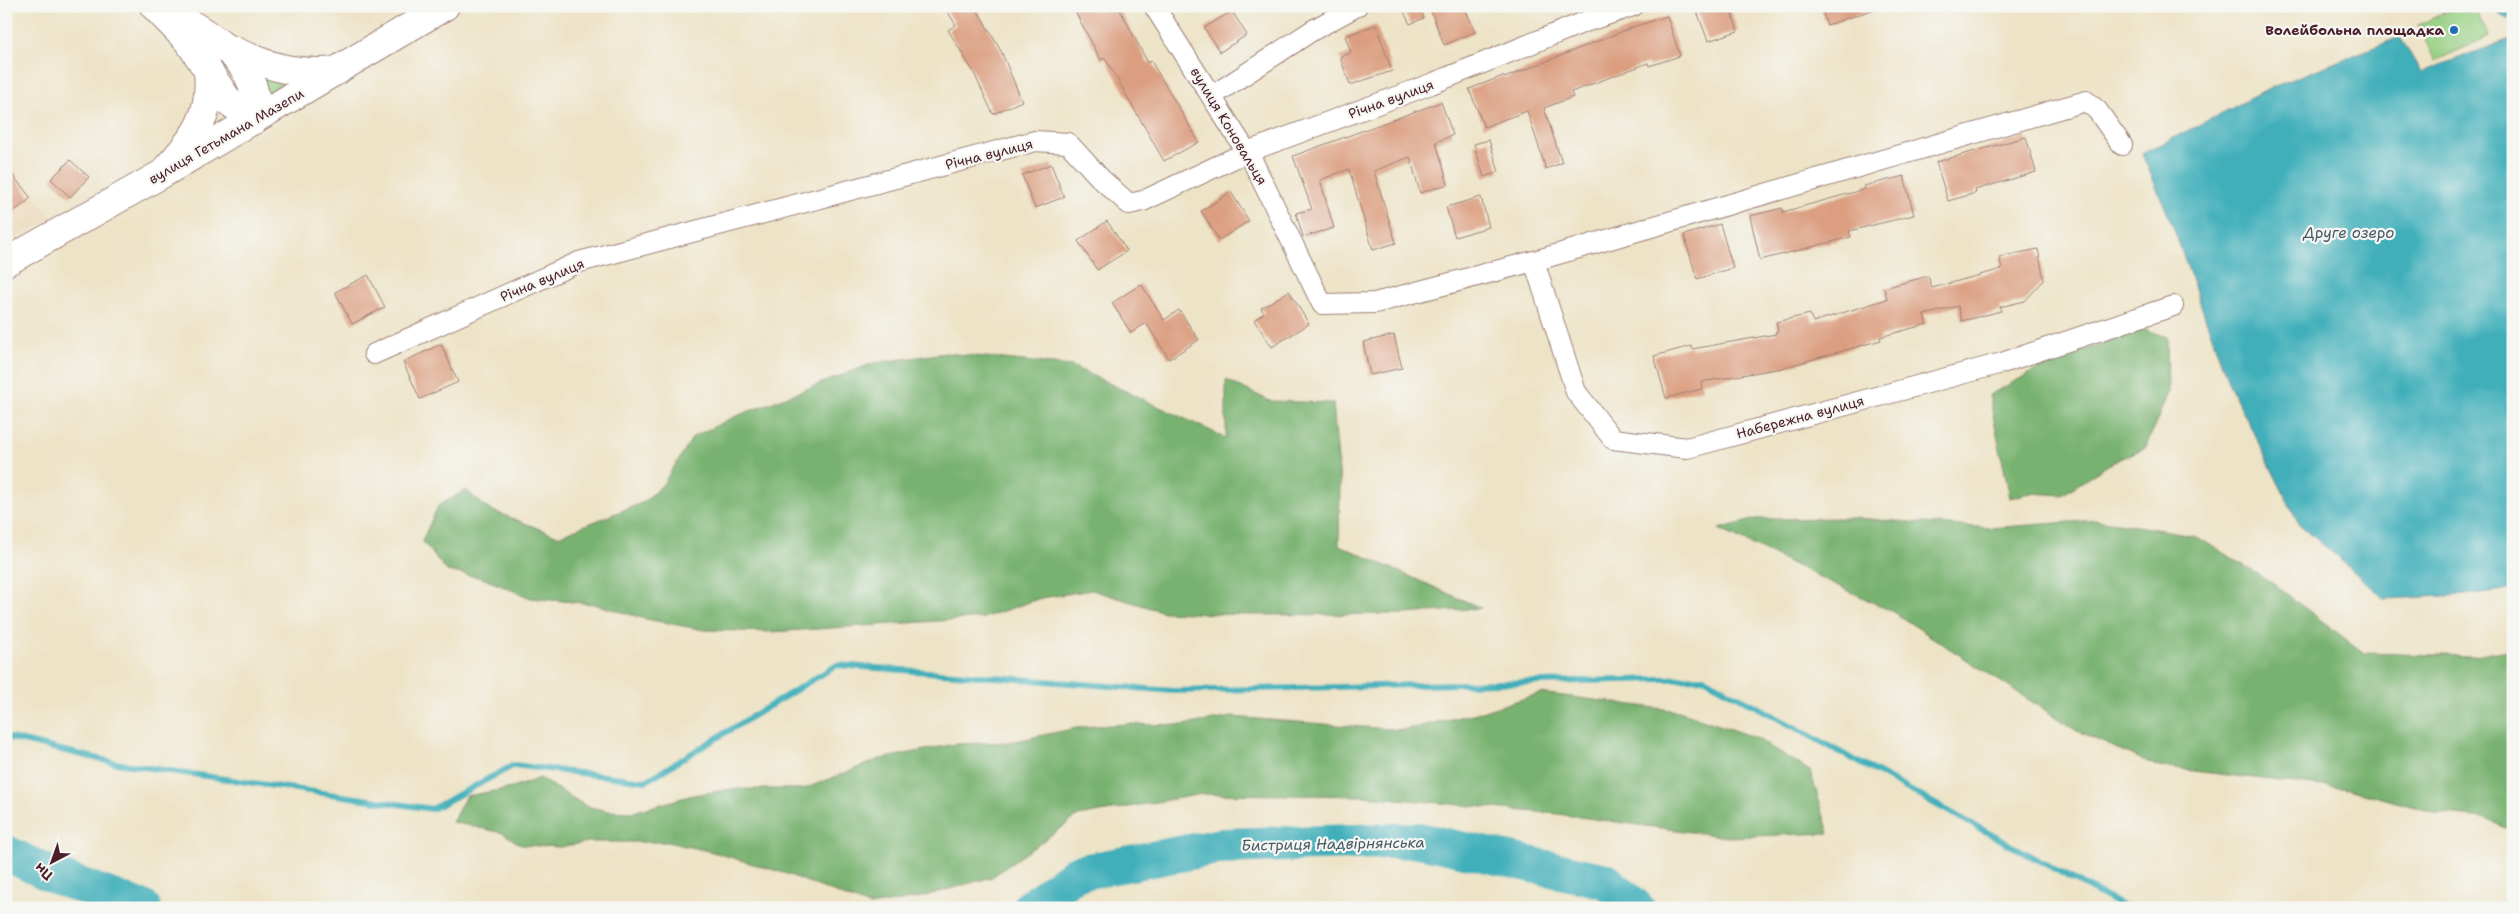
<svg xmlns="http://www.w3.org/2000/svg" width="2519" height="914" viewBox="0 0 2519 914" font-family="'Shantell Sans',sans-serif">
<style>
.built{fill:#ecd8ba}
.green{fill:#96cf82;stroke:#707756}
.forest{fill:#78b270;stroke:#61684e}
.water{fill:#3fafba;stroke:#446772}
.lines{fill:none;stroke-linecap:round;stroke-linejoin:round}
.stream{stroke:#3fafba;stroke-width:6}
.river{stroke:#3fafba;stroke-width:36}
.building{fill:#db9e80}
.street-casing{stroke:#9c8178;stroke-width:22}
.secondary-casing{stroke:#9c8178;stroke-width:30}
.primary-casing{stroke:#9c8178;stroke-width:30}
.street{stroke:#fff;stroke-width:20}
.secondary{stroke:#fff;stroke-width:28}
.primary{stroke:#fff;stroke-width:28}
.poi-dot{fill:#1f6fb2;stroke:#f6f6f2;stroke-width:2}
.labels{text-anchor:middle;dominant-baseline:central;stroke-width:4.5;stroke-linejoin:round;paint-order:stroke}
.poi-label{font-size:14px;font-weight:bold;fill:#4a1f2b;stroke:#f6f6f2;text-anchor:end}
.street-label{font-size:14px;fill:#4a1f2b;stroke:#f6f6f2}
.water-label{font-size:15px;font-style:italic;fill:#465964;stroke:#f6f6f2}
</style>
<rect width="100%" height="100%" fill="#f6f6f2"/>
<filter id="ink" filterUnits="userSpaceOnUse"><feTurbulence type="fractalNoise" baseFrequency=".02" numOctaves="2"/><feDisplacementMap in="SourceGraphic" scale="10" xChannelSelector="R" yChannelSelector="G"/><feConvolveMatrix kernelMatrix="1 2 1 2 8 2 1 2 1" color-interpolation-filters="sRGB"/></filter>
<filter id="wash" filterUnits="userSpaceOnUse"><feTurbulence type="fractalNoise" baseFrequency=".0096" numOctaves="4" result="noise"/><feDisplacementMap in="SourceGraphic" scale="20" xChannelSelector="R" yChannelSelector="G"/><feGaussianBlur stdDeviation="1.12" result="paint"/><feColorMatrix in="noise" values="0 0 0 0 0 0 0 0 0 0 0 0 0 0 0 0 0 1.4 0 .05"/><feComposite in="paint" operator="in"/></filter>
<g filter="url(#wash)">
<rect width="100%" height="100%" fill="#ede3c6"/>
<path class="built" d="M 6,161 L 52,218 L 6,244 Z"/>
<path class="green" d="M 2458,6 L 2473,6 L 2489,36 L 2435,61 L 2418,25 Z
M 256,71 L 288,80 L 267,93 Z"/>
<path class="forest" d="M 2144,329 L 2167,337 L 2168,393 L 2146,447 L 2108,465 L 2062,495 L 2030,493 L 2010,498 L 1989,395 L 2051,362 Z
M 946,353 L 1072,366 L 1226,438 L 1226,380 L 1270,401 L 1333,403 L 1340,483 L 1339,545 L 1481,608 L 1406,614 L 1248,615 L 1164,612 L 1092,590 L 1041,598 L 983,618 L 772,632 L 704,630 L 646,619 L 594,604 L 531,598 L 482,578 L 447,571 L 422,541 L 438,506 L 466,490 L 488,509 L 558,536 L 644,502 L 663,484 L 693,437 L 734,417 L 874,363 Z
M 1856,518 L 1990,528 L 2097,520 L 2194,535 L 2271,582 L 2364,653 L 2475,656 L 2513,649 L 2513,831 L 2483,818 L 2437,813 L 2348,789 L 2159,767 L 2077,731 L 1893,612 L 1719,529 L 1756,519 Z
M 1541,693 L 1679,711 L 1756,738 L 1810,771 L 1829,833 L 1728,837 L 1557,814 L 1366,796 L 1202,794 L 1078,816 L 992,877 L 918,898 L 869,906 L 787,874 L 713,852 L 667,842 L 589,842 L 560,847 L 521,845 L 503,833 L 452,822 L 466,796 L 512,788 L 540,778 L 586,806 L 608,811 L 633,812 L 693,795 L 732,789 L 804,789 L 880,759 L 955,744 L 1011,742 L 1081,727 L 1128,724 L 1183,725 L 1232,717 L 1403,730 L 1481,712 Z"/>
<path class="water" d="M 2498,6 L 2513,6 L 2513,21 L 2498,12 Z
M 2400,37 L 2421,72 L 2513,38 L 2513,589 L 2465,595 L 2385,599 L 2299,524 L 2229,384 L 2172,224 L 2142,154 L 2275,86 Z"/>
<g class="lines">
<path class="stream" d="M 6,737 L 116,763 L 432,809 L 514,765 L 646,781 L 837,665 L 1174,691 L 1704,678 L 2126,908"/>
<path class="river" d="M 6,853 L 54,876 L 143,908
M 1029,908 L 1077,873 L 1222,846 L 1419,840 L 1606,881 L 1637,908"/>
</g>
<g id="blocks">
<path class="building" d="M 944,6 L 975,6 L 1001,51 L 1022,101 L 993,114 L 973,71 L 948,30 L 956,25 Z
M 1072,6 L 1118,6 L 1148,63 L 1151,61 L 1199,142 L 1164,161 L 1105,58 L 1101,60 Z
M 1401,6 L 1419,6 L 1424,18 L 1410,24 Z
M 1429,6 L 1464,6 L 1475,32 L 1444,45 Z
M 1695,6 L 1729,6 L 1738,31 L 1708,41 Z
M 1820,6 L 1874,6 L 1875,9 L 1827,25 Z
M 1232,11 L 1247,35 L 1220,52 L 1204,28 Z
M 1667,16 L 1680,56 L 1649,66 L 1648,63 L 1571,92 L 1573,97 L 1544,108 L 1562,163 L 1546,169 L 1527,111 L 1484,127 L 1469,89 L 1503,76 L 1504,78 L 1636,26 Z
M 1376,25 L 1392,71 L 1350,85 L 1340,57 L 1351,53 L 1345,36 Z
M 1441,102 L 1453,135 L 1436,142 L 1448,184 L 1420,193 L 1410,157 L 1374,171 L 1396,243 L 1373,250 L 1349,169 L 1320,180 L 1334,228 L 1303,237 L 1296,213 L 1312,209 L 1293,156 Z
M 2026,137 L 2036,172 L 1975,190 L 1976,193 L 1948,201 L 1936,162 Z
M 1489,140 L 1499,172 L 1484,177 L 1474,144 Z
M 70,160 L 89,177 L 70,197 L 51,179 Z
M 1051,164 L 1064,197 L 1035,208 L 1022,175 Z
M 6,167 L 31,198 L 6,218 Z
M 1904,176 L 1914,215 L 1849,231 L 1851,237 L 1760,260 L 1750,216 L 1782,208 L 1783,212 L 1865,189 L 1864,186 Z
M 1231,192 L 1249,221 L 1219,240 L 1201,211 Z
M 1481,197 L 1489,227 L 1455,237 L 1446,207 Z
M 1107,221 L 1127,251 L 1097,270 L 1078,241 Z
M 1720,224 L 1733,268 L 1697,279 L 1684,235 Z
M 2038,249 L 2044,280 L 2025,301 L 2000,307 L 2001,311 L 1962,321 L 1958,306 L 1924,315 L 1927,324 L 1880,337 L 1881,340 L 1782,368 L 1701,382 L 1702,389 L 1666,398 L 1654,356 L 1691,346 L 1692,349 L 1776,334 L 1775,332 L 1778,331 L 1776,322 L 1810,314 L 1813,322 L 1887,299 L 1884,288 L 1928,276 L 1932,288 L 2002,269 L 1999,257 Z
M 368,275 L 385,307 L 352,324 L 335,292 Z
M 1141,284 L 1164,320 L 1179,310 L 1199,340 L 1169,359 L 1146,323 L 1131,333 L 1112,303 Z
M 1289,291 L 1309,324 L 1272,347 L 1254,320 L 1264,313 L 1261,308 Z
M 1394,335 L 1402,368 L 1370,375 L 1363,342 Z
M 441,344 L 458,382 L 420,399 L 403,362 Z"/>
</g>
</g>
<g filter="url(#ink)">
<use href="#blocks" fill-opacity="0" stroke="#9c8178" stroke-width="1"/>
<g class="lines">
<g class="street-casing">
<path id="street" d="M 1154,6 L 1253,162 L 1322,304 L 1375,303 L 1534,261 L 1576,392 L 1613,439 L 1687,448 L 2002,363 L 2173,306
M 1212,96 L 1313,30 L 1357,6
M 1534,261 L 2086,101 L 2097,110 L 2122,145
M 374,354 L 579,262 L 1035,141 L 1068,143 L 1101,179 L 1129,204 L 1143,201 L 1247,152 L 1431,84 L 1582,23 L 1633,6"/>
</g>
<g class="secondary-casing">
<path id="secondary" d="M 154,6 L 189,42 L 229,102 L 254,120 C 266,58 203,33 160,6
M 230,49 C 269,67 294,75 337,71
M 167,168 C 196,136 212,116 208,71"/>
</g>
<g class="primary-casing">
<path id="primary" d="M 6,262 L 162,174 L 445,6"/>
</g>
<use href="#street" class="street"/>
<use href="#secondary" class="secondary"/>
<use href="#primary" class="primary"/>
</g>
</g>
<circle class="poi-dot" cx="2454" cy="30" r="5"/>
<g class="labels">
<g class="poi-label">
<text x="2444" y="30">Волейбольна площадка</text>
</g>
<g class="street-label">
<text transform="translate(1391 99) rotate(-20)">Річна вулиця</text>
<text transform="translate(1229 126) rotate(59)">вулиця Коновальця</text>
<text transform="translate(226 136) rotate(-30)">вулиця Гетьмана Мазепи</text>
<text transform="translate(989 154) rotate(-14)">Річна вулиця</text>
<text transform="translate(542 280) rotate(-23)">Річна вулиця</text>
<text transform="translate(1800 417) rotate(-15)">Набережна вулиця</text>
</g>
<g class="water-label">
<text x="2349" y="233">Друге озеро</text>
<text transform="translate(1333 844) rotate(-1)">Бистриця Надвірнянська</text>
</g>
</g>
<rect width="2519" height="914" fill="none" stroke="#f6f6f2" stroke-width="25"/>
<g transform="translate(52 862) rotate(221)" stroke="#f6f6f2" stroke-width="4" paint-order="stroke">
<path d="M0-4L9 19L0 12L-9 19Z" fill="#4a1f2b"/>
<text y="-8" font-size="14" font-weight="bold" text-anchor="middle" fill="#4a1f2b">Пн</text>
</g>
</svg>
